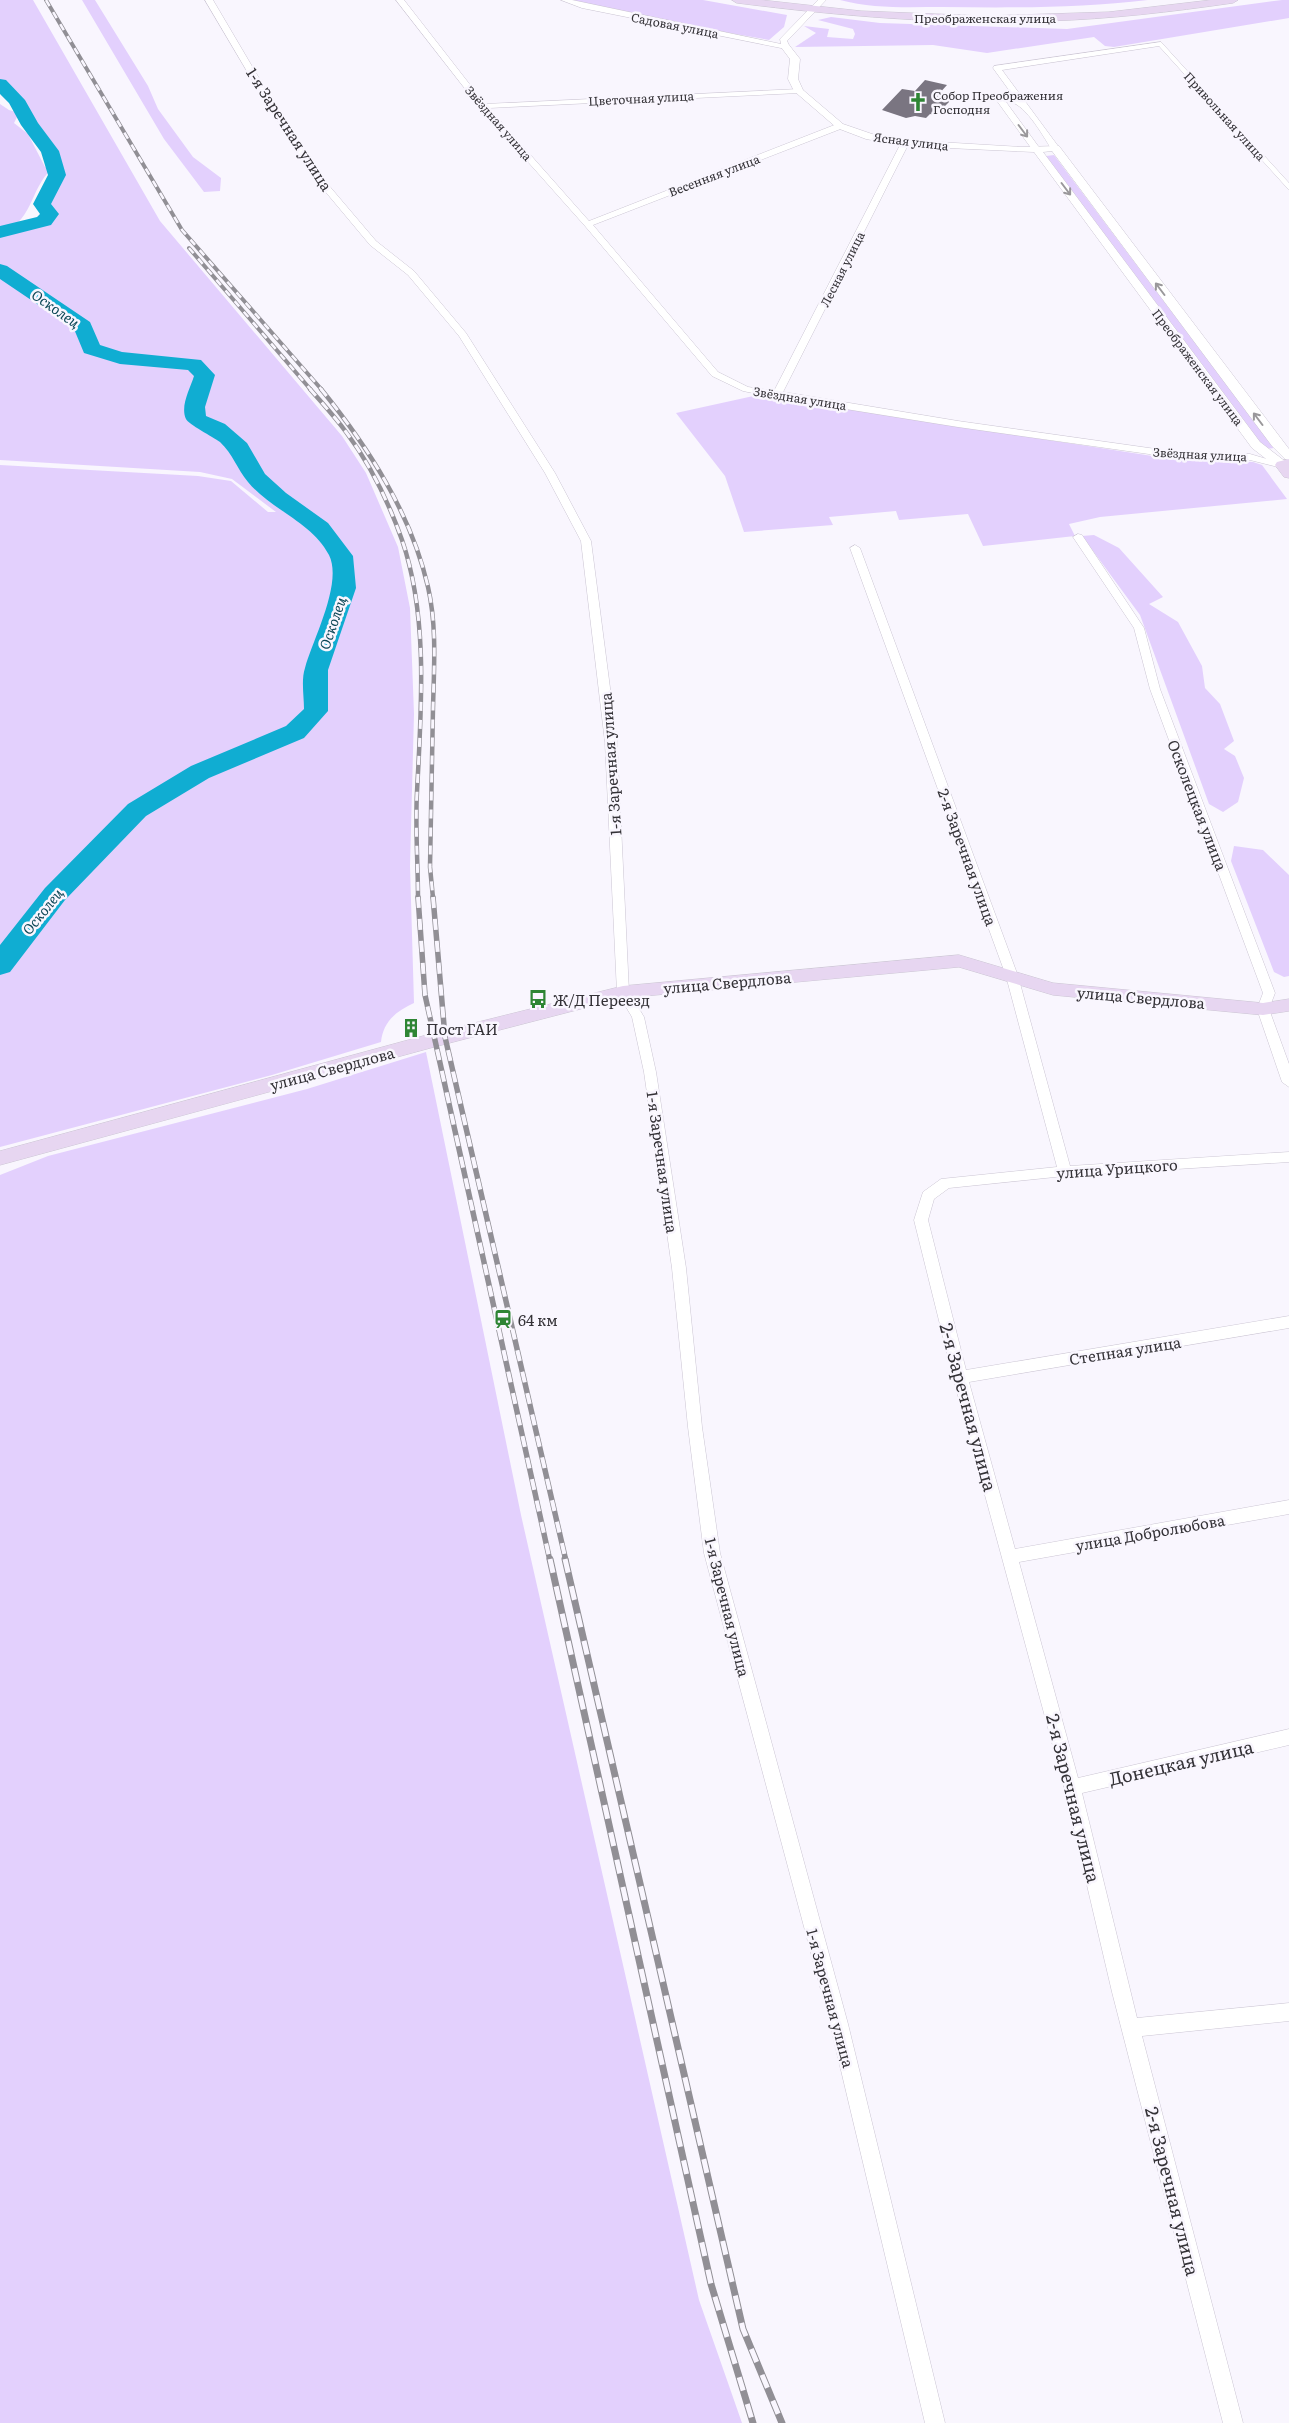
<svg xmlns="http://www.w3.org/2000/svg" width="1289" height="2423" viewBox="0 0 1289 2423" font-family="Literata,serif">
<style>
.green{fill:#e3d0fd}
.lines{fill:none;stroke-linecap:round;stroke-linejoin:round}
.river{fill:#10add2;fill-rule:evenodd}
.building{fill:#7a7581}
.minor-casing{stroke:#cbc5d3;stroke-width:1}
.tertiary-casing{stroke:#cbc5d3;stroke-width:1}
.secondary-casing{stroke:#cbc5d3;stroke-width:1}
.minor{fill:#fff;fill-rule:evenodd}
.tertiary{fill:#fff;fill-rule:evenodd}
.secondary{fill:#e7d6f1;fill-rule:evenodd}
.rail-far3-casing{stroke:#918f95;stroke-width:4}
.rail-far2-casing{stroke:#918f95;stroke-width:4.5}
.rail-far1-casing{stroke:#918f95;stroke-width:5.5}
.rail-casing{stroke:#918f95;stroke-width:7}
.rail-far3{stroke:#f9f6fe;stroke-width:2.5;stroke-dasharray:7;stroke-linecap:butt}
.rail-far2{stroke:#f9f6fe;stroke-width:3;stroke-dasharray:9;stroke-linecap:butt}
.rail-far1{stroke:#f9f6fe;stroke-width:4;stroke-dasharray:11;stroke-linecap:butt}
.rail{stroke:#f9f6fe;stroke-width:5;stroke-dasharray:14;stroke-linecap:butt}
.oneway{stroke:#9a989b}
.labels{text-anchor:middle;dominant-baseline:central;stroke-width:5;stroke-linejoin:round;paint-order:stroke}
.far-street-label{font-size:12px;fill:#343237;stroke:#f9f6fe}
.far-poi-label{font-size:12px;fill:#343237;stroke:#f9f6fe;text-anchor:start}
.far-water-label{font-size:14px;font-style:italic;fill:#0c4756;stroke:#f9f6fe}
.street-label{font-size:15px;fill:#343237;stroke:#f9f6fe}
.poi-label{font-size:15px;fill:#343237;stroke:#f9f6fe;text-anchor:start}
.near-street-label{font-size:18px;fill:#343237;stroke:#f9f6fe}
</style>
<rect width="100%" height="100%" fill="#f9f6fe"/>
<path class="green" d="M 0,0 L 33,0 L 160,221 L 342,436 L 366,473 L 398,547 L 410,608 L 414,714 L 410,866 L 414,1003 C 396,1011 383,1022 381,1042 L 272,1075 L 0,1147 L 0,465 L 198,476 L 231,481 L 268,512 L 276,512 L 232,479 L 200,472 L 0,460 L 0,273 L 80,327 L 89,351 L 116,359 L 190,366 L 202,375 L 189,407 L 191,422 L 213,433 L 235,450 L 252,479 L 284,512 L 296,504 L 262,476 L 244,447 L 220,426 L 200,417 C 198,399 211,390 208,372 L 196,363 L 157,361 L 124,356 L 93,344 L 86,326 L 0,265 L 0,232 L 46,222 L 52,214 L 44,204 L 60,175 L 53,150 L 33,124 L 19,99 L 0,79 Z
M 82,0 L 95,0 L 148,86 L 158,109 L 193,157 L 221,178 L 220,191 L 204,192 L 164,139 Z
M 565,0 L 703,0 L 787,15 L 784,27 L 769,40 L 627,15 Z
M 840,0 L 1148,0 C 1080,8 1011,8 942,7 C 908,7 873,9 840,0 Z
M 1282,0 L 1289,0 L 1289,18 L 1114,47 L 1105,46 L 1094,37 L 987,53 L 933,45 L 795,47 L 816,33 L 804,26 L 829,29 L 827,37 L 853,39 L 855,34 L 853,29 L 818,20 L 831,17 L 880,23 L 1067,29 Z
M 0,104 L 9,110 L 19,113 L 14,123 L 28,134 L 45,167 L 51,170 C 30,188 32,226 0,231 Z
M 1054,155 L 1274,448 L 1265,449 L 1046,156 Z
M 758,395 L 1172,459 L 1253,462 L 1262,465 L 1287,499 L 1100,517 L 1069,524 L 1075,536 L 983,546 L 968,514 L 899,520 L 896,511 L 829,517 L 833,525 L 744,532 L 725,476 L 676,413 Z
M 1094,535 L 1119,548 L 1163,597 L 1149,604 L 1178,622 L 1202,666 L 1205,688 L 1220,704 L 1234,741 L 1224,749 L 1235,756 L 1244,778 L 1238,802 L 1223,812 L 1209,804 L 1140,615 L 1082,536 Z
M 1234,846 L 1263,850 L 1289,875 L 1289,976 L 1284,977 L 1274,972 L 1231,861 Z
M 426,1052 L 521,1515 L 699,2300 L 742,2423 L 0,2423 L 0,1175 L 48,1156 L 307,1089 Z"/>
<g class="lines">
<path class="river" d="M 0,79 L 6,80 L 25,100 L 38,123 L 59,151 L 66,175 L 51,204 L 59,214 L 51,225 L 0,238 L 0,226 L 37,217 L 40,214 L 33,204 L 48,175 L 41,152 L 21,125 L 9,103 L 0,94 Z
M 0,264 L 7,266 L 90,322 L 100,345 L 122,352 L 201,360 L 215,375 L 205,407 L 206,416 L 225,424 L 247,443 L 265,474 L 286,493 L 328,523 L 353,556 L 356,588 L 328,670 L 328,711 L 304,738 L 209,778 L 146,816 L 65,900 L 10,972 L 0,975 L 0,945 L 45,888 L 128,804 L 191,766 L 286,726 L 304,709 C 304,696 301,680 305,668 C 313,639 343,583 329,555 C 312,522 271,510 248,482 C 237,469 233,454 220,442 C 213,437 188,424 186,419 C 180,406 190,389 194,376 L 188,370 L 120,364 L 84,353 L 74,329 L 0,279 Z"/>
</g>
<path class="building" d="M 925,80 L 947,85 L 937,96 L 952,99 L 936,115 L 930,114 L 926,118 L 915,116 L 906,118 L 882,110 L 902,89 L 915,91 Z"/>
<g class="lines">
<g class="minor-casing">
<path id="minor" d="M 205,0 L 213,0 L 266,90 L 320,175 L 376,241 L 414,271 L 466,333 L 555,473 L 591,541 L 617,742 L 629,992 L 644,1017 L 656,1072 L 686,1268 L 702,1427 L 720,1553 L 848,2024 L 945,2423 L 925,2423 L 830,2024 L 704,1553 L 688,1427 L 672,1268 L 644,1072 L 632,1017 L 617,992 L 605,742 L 581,541 L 545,473 L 459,336 L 408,275 L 370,245 L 314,178 L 258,90 Z
M 396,0 L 404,0 L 485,104 L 799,89 L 803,91 L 799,93 L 489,108 L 589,221 L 837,124 L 843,124 L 843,128 L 593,225 L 718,372 L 748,387 L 774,391 L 901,143 L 905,141 L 909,143 L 783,392 L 958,421 L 1163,450 L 1250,454 L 1287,465 L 1282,468 L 1250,460 L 1163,456 L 958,427 L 777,398 L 743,391 L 712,376 L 585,226 L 480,108 Z
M 561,0 L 572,0 L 781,44 L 780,39 L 818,0 L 826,0 L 787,41 L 790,47 L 786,49 L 582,8 Z
M 1161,42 L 1289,183 L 1289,190 L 1159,46 L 1002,70 L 1058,146 L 1058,150 L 1052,150 C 1043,136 1023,99 1006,102 L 1041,150 L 1034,152 L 997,101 L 1014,97 L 993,68 L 994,66 Z
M 1078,534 L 1082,535 L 1144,628 L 1160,689 L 1275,993 L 1269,1009 L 1289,1064 L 1289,1087 L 1282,1082 L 1257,1009 L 1263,993 L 1150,689 L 1134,628 L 1073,537 Z
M 855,545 L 860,548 L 1018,976 L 1070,1166 L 1289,1152 L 1289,1162 L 1065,1176 L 949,1188 L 934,1199 L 928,1220 L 966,1370 L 1289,1316 L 1289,1328 L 969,1382 L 1015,1549 L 1289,1500 L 1289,1514 L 1019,1562 L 1078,1778 L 1289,1729 L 1289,1745 L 1082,1793 L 1137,2018 L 1289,2003 L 1289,2021 L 1142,2036 L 1243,2423 L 1223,2423 L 1112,1992 L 1064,1787 L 953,1377 L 914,1220 L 923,1192 L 941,1179 L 1057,1167 L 1006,976 L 850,548 Z"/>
</g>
<g class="tertiary-casing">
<path id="tertiary" d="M 786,44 L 789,45 L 800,59 L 798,79 L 803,90 L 843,124 L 872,134 L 905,140 L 1021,147 L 1059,146 L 1289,449 L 1289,460 L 1285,459 L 1272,446 L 1052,151 L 1043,152 L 1260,442 L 1286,462 L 1288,465 L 1286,468 L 1278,468 L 1252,448 L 1034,152 L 905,146 L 866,139 L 837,128 L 794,91 L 788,79 L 790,59 L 781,47 Z"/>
</g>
<g class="secondary-casing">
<path id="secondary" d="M 732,0 L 761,0 L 861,11 L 985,16 L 1109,12 L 1211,0 L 1238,0 L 1233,3 C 1171,12 1110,19 1048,21 C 944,25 840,16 737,3 Z
M 1289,459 L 1289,478 L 1284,477 L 1275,465 L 1277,462 Z
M 959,955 L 1053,983 L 1263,1003 L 1289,999 L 1289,1011 L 1263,1015 L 1053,995 L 959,967 L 623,998 L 434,1047 L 0,1165 L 0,1151 L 434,1033 L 623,986 Z"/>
</g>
<use href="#minor" class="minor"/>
<use href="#tertiary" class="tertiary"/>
<use href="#secondary" class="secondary"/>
<g class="rail-far3-casing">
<path id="rail-far3" d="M 46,0 L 182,230 L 322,390
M 189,248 L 311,390"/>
</g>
<g class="rail-far2-casing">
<path id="rail-far2" d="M 310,389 C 322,403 335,417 346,432 C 370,464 389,503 402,540 C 429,618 421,711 417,792 C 415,827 418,863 418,898
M 321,389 C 368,447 411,513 428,587 C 437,626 434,668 433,708 C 432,761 431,814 430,867 L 433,898"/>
</g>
<g class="rail-far1-casing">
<path id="rail-far1" d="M 418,897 L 425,995 L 550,1561
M 433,897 L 445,1037 L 566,1561"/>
</g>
<g class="rail-casing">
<path id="rail" d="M 550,1559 L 711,2284 L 753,2423
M 565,1559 L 743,2329 L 782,2423"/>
</g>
<use href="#rail-far3" class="rail-far3"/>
<use href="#rail-far2" class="rail-far2"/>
<use href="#rail-far1" class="rail-far1"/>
<use href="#rail" class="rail"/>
</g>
<defs><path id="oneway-shaft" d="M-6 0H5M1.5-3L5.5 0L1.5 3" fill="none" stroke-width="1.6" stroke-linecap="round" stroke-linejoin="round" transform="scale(1.25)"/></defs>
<g class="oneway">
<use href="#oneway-shaft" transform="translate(1023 131) rotate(53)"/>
<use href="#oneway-shaft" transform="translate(1066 189) rotate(53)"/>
<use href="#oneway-shaft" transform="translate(1160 289) rotate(-127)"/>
<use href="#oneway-shaft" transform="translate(1258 419) rotate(-127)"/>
</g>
<defs>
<g id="church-bare" transform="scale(1.5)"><path d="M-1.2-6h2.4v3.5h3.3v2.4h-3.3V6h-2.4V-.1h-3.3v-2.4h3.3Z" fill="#2e8534" stroke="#f9f6fe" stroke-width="2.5" paint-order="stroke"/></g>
<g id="bus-bare" transform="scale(1.5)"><path d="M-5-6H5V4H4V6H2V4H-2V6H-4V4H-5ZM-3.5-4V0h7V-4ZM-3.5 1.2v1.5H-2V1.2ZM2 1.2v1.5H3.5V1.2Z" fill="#2e8534" stroke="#f9f6fe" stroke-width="2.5" paint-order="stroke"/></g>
<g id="building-bare" transform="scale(1.5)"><path d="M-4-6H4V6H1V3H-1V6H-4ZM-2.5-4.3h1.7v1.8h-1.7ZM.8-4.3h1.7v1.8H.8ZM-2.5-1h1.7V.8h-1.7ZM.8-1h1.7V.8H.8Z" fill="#2e8534" stroke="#f9f6fe" stroke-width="2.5" paint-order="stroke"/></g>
<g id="station-bare" transform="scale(1.5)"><path d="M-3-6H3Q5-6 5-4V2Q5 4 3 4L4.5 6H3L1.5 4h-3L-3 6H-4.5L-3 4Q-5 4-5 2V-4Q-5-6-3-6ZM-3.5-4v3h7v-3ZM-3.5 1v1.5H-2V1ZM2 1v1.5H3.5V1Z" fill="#2e8534" stroke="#f9f6fe" stroke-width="2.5" paint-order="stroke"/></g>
</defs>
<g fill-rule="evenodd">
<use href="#church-bare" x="918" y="102"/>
<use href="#bus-bare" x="538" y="999"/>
<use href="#building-bare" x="411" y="1028"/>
<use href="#station-bare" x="503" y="1319"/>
</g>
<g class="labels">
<g class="far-street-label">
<text x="985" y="18">Преображенская улица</text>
<text transform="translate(675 25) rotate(11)">Садовая улица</text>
<text transform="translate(641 98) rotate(-3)">Цветочная улица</text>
<text transform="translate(1225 116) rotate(48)">Привольная улица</text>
<text transform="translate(499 123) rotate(49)">Звёздная улица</text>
<text transform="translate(911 141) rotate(7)">Ясная улица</text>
<text transform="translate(714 175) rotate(-21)">Весенняя улица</text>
<text transform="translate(842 269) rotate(-63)">Лесная улица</text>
<text transform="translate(1198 367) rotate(53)">Преображенская улица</text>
<text transform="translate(800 398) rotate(9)">Звёздная улица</text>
<text transform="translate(1200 454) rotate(3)">Звёздная улица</text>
</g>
<g class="far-poi-label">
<text x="933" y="95">Собор Преображения<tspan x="933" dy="14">Господня</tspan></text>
</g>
<g class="far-water-label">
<text transform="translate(56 308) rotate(35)">Осколец</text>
<text transform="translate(332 623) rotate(-71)">Осколец</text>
<text transform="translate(42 911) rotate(-51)">Осколец</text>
</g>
<g class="street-label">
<text transform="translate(290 129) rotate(57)">1-я Заречная улица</text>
<text transform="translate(610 764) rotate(-94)">1-я Заречная улица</text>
<text transform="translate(1198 805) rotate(69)">Осколецкая улица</text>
<text transform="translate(968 857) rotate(70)">2-я Заречная улица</text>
<text transform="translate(727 982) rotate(-5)">улица Свердлова</text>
<text transform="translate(1141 997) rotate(5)">улица Свердлова</text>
<text transform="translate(332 1068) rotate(-15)">улица Свердлова</text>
<text transform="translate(663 1162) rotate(82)">1-я Заречная улица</text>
<text transform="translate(1117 1168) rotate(-4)">улица Урицкого</text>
<text transform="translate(1125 1350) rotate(-9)">Степная улица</text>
<text transform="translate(1150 1532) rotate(-10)">улица Добролюбова</text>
<text transform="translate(728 1607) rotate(76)">1-я Заречная улица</text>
<text transform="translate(831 1998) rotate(75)">1-я Заречная улица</text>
</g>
<g class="poi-label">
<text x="553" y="999">Ж/Д Переезд</text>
<text x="426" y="1028">Пост ГАИ</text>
<text x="518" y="1319">64 км</text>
</g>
<g class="near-street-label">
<text transform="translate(969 1407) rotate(75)">2-я Заречная улица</text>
<text transform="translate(1181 1762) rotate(-13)">Донецкая улица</text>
<text transform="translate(1074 1798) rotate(76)">2-я Заречная улица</text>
<text transform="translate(1173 2191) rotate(76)">2-я Заречная улица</text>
</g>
</g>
</svg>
